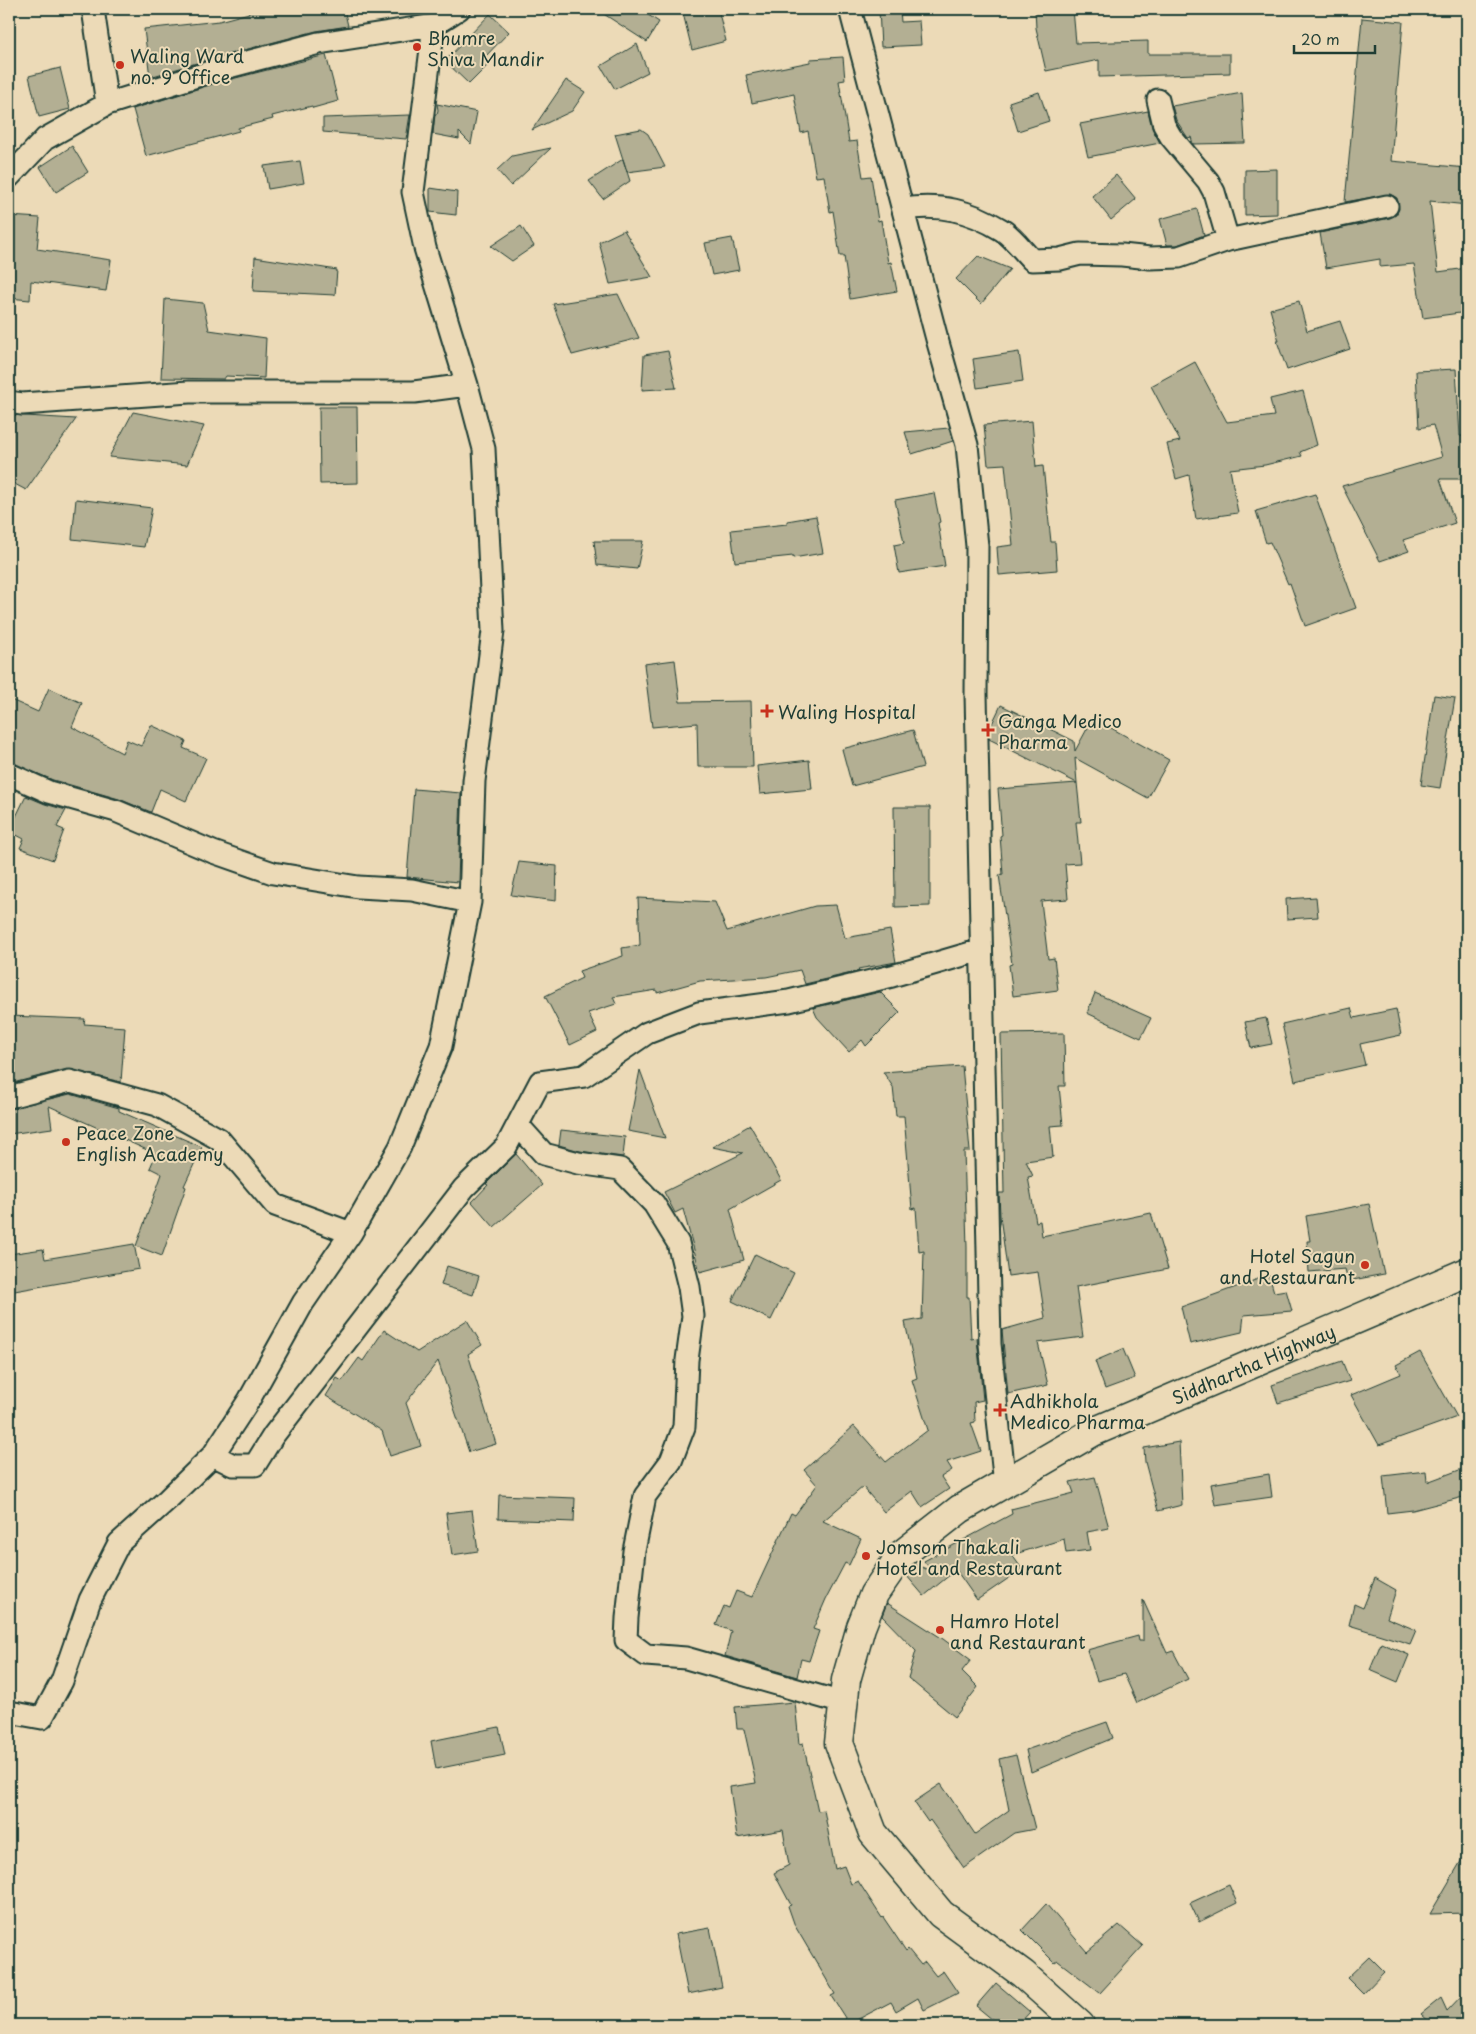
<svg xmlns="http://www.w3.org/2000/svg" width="1476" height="2034" viewBox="0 0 1476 2034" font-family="'Playpen Sans',sans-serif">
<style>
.green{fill:#cac1a2;stroke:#747f6b}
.building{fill:#b3af93;stroke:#1f3d34}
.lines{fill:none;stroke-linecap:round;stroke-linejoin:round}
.minor-casing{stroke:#1f3d34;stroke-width:25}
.trunk-casing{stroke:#1f3d34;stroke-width:31}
.minor{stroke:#ecdab7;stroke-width:21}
.trunk{stroke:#ecdab7;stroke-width:28}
.poi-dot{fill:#c8321e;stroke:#ecdab7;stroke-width:2}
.labels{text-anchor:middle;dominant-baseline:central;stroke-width:4;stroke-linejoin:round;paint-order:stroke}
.poi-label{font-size:18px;fill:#1f3d34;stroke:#ecdab7;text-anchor:start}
.street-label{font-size:18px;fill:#1f3d34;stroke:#ecdab7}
</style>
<rect width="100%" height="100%" fill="#ecdab7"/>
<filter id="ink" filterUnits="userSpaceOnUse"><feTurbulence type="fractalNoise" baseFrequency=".02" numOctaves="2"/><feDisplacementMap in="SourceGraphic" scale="10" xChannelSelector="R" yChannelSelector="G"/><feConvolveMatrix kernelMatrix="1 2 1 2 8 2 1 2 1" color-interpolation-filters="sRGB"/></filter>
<g filter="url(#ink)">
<path class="green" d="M 9,95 L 12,97 L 16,118 L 11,139 L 9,140 Z"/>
<path class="building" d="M 248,9 L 344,9 L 348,26 L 316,31 L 210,59 L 150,77 L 144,29 L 219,21 L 249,13 Z
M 596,9 L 639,9 L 659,22 L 647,42 Z
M 682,9 L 718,9 L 726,41 L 692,50 Z
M 879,9 L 900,9 L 901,22 L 919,21 L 921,45 L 881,47 Z
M 1035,9 L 1073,9 L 1076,43 L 1148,41 L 1148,54 L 1230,54 L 1230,73 L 1099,77 L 1099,60 L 1046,71 L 1036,28 Z
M 490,14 L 509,32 L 482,60 L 487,66 L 469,84 L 445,61 Z
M 1362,18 L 1403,22 L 1391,161 L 1467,168 L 1467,205 L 1430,201 L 1438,272 L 1467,268 L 1467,312 L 1423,318 L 1414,264 L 1380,267 L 1380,259 L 1326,268 L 1320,233 L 1390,218 L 1396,215 L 1399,209 L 1397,198 L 1390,194 L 1345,202 Z
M 637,44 L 648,72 L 615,89 L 601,66 Z
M 326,55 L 338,101 L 313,108 L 312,106 L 272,116 L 273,119 L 238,128 L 239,131 L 146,156 L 133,109 L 216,83 Z
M 843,57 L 845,80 L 839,81 L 849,142 L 857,141 L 863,177 L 871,176 L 878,221 L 881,220 L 888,263 L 891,262 L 897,291 L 850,299 L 844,256 L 840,256 L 833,211 L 830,212 L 824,176 L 816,177 L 808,131 L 801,133 L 794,94 L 752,103 L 746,75 L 810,62 L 810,59 Z
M 60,68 L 70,109 L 39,117 L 29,76 Z
M 566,80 L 585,92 L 572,111 L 532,130 Z
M 1039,92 L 1049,121 L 1018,131 L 1009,102 Z
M 1242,93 L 1245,143 L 1193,144 L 1191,137 L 1188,138 L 1176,120 L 1172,106 Z
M 437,104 L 477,112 L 471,144 L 459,132 L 459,139 L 433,134 L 435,114 L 437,114 L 438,110 Z
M 1148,111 L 1152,128 L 1160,143 L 1088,157 L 1080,124 Z
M 410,115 L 406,139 L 323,132 L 323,118 Z
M 641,129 L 648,134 L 665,167 L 627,172 L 615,134 Z
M 72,146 L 88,172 L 56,192 L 40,167 Z
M 551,148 L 511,186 L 497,170 L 512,156 Z
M 623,159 L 630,181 L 603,199 L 589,181 Z
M 300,161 L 304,183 L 268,189 L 264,166 Z
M 1277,169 L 1277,214 L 1245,215 L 1245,170 Z
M 1116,175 L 1136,199 L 1111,220 L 1092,196 Z
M 430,188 L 457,192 L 456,215 L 430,212 Z
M 1197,209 L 1204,235 L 1177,245 L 1167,245 L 1160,219 Z
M 9,216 L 40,218 L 37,249 L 111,260 L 106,291 L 31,281 L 30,300 L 9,298 Z
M 521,226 L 534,246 L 512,261 L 491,246 Z
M 624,230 L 652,277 L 610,284 L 599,242 Z
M 732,238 L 739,270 L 712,275 L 705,243 Z
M 978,256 L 1010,269 L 981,304 L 956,279 Z
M 255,257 L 337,270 L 335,295 L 253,291 Z
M 618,294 L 639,338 L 572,355 L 553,304 Z
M 165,299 L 203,303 L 209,330 L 266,338 L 264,378 L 226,376 L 224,379 L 161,378 Z
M 1299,301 L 1307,331 L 1340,321 L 1350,349 L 1287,370 L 1277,341 L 1279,341 L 1270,309 Z
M 668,351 L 676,388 L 642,390 L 644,355 Z
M 1019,352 L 1023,381 L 977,388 L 973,359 Z
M 1195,362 L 1227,422 L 1274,416 L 1270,399 L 1303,391 L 1317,445 L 1300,452 L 1302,456 L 1265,465 L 1230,469 L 1238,513 L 1196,519 L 1189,475 L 1176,479 L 1167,444 L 1180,441 L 1151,386 Z
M 1456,369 L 1460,436 L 1467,436 L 1467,479 L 1440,479 L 1455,523 L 1403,540 L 1409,551 L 1380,561 L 1342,486 L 1442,457 L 1433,425 L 1419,428 L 1416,371 Z
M 319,407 L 357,407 L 358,483 L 320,484 Z
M 133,412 L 204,426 L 187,465 L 109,457 Z
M 9,415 L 76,419 L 26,490 L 9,481 Z
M 1032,421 L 1036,467 L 1043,466 L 1051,542 L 1055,542 L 1057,570 L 999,575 L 997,547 L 1013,545 L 1005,464 L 988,465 L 984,425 Z
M 949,428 L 953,441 L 912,454 L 905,432 Z
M 934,493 L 940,522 L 938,523 L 945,566 L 899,573 L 894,545 L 904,543 L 895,500 Z
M 1315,494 L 1356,608 L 1305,626 L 1290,583 L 1288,584 L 1270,542 L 1266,543 L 1256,511 Z
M 76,499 L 152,508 L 144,547 L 72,539 Z
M 816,516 L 823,553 L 793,558 L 793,556 L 735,562 L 731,530 L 787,524 L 787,521 Z
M 594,541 L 643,541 L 637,569 L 597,565 Z
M 675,660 L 680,702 L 751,701 L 753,767 L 698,767 L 697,723 L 652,727 L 644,664 Z
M 49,688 L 82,703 L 72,727 L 122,753 L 127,740 L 141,746 L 151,725 L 186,741 L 183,748 L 206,758 L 186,801 L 160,789 L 151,812 L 119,799 L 53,780 L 9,762 L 9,699 L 38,712 Z
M 1434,695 L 1455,698 L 1440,788 L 1421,785 Z
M 1001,705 L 1074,741 L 1075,751 L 1093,718 L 1169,760 L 1148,798 L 1075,758 L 1077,783 L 989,739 L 989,730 Z
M 913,730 L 923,767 L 852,786 L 842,749 Z
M 809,760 L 812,789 L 760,794 L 757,766 Z
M 1077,783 L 1081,822 L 1076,822 L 1080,863 L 1065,864 L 1068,899 L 1041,901 L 1048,959 L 1054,958 L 1058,990 L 1013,996 L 1009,965 L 1012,964 L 999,875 L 1003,874 L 1000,836 L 1002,835 L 998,789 Z
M 414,789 L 461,793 L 458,882 L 407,877 Z
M 26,796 L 45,804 L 66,810 L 57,827 L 64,830 L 53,860 L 20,848 L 24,839 L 9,831 Z
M 894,807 L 930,807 L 930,906 L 895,907 Z
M 519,862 L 557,866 L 556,901 L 511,895 Z
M 1316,897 L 1318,917 L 1287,919 L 1286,899 Z
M 638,898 L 715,902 L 727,931 L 815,906 L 836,905 L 845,938 L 890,930 L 896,962 L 858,969 L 860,971 L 805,984 L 800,970 L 766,977 L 700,981 L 657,993 L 657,990 L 613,997 L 616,1004 L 588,1013 L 597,1032 L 570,1045 L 545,996 L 582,978 L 579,971 L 623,956 L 622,948 L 640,945 Z
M 880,992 L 900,1012 L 866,1046 L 862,1040 L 849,1052 L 817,1017 L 813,1008 Z
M 1095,993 L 1151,1018 L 1141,1038 L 1087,1013 Z
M 1351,1008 L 1354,1018 L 1396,1009 L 1401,1035 L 1360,1044 L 1365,1065 L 1295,1081 L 1282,1024 Z
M 9,1016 L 85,1019 L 84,1024 L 125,1027 L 121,1082 L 67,1069 L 9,1084 Z
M 1266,1018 L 1272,1044 L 1251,1048 L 1245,1022 Z
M 1064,1033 L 1065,1086 L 1059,1086 L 1063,1125 L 1050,1126 L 1053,1157 L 1026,1161 L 1033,1176 L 1028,1177 L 1036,1222 L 1040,1221 L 1042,1236 L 1151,1213 L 1168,1269 L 1076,1287 L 1083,1337 L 1038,1343 L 1048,1385 L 1008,1394 L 1002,1330 L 1045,1318 L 1038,1272 L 1008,1276 L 1000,1216 L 999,1193 L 1004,1193 L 1001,1034 Z
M 962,1066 L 970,1151 L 964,1151 L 967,1247 L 967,1297 L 969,1297 L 971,1339 L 977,1338 L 983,1400 L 974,1402 L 975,1422 L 971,1423 L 981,1451 L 947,1462 L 952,1470 L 941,1477 L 949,1489 L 922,1507 L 912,1491 L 884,1512 L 863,1487 L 823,1521 L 861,1539 L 849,1565 L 845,1563 L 826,1599 L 813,1629 L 819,1631 L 809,1661 L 801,1659 L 797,1677 L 725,1656 L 731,1631 L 716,1625 L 724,1606 L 729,1608 L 736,1591 L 752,1597 L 791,1513 L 795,1515 L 817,1485 L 804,1470 L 854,1426 L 886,1462 L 928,1430 L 912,1380 L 917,1378 L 905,1322 L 922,1319 L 924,1251 L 919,1252 L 916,1208 L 912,1209 L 904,1116 L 896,1116 L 893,1087 L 883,1072 Z
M 640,1070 L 665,1138 L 628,1131 Z
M 70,1094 L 119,1108 L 119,1111 L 202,1147 L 184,1186 L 186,1187 L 162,1256 L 136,1246 L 162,1174 L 150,1168 L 156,1154 L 49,1106 L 52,1128 L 9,1134 L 9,1109 Z
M 750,1125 L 781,1180 L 730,1209 L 744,1260 L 700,1272 L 683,1209 L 675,1213 L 664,1192 L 743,1153 L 712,1147 Z
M 561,1130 L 625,1137 L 623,1157 L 580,1151 L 559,1145 Z
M 516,1154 L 542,1185 L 494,1227 L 472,1202 L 488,1185 L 486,1184 Z
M 1369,1204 L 1384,1274 L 1348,1281 L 1345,1269 L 1309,1272 L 1307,1241 L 1310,1241 L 1306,1216 Z
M 134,1244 L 139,1269 L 9,1292 L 9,1254 L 43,1249 L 45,1259 Z
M 755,1254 L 794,1273 L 771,1320 L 732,1301 Z
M 447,1266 L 479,1276 L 473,1295 L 441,1285 Z
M 1269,1275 L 1274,1292 L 1286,1290 L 1292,1311 L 1244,1315 L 1242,1332 L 1190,1344 L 1181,1307 Z
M 467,1320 L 482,1345 L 468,1354 L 496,1444 L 469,1452 L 438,1361 L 406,1403 L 421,1446 L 390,1456 L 382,1431 L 326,1396 L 337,1378 L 342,1381 L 359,1358 L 363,1361 L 384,1330 L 417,1352 Z
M 1123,1349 L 1135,1378 L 1105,1389 L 1095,1361 Z
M 1420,1352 L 1457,1417 L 1379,1445 L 1351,1395 L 1401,1374 L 1396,1365 Z
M 1342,1361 L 1350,1381 L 1278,1403 L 1272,1385 Z
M 1179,1442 L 1182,1505 L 1158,1511 L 1145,1462 L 1144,1448 Z
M 1462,1469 L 1467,1479 L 1467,1496 L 1413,1510 L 1387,1513 L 1383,1476 L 1426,1471 L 1427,1482 Z
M 1269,1474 L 1272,1497 L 1215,1505 L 1211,1484 Z
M 1095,1477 L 1109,1528 L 1087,1532 L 1090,1550 L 1066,1553 L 1064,1539 L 1012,1555 L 1022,1569 L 977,1600 L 956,1570 L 924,1596 L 906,1575 L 915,1564 L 933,1572 L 924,1561 L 1012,1514 L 1011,1509 L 1074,1493 L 1070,1482 Z
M 499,1495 L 575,1498 L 574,1522 L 498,1519 Z
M 472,1510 L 478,1551 L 452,1555 L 446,1513 Z
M 1375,1578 L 1396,1590 L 1387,1618 L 1416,1630 L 1410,1644 L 1349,1625 L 1354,1604 L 1363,1608 Z
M 1143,1600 L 1167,1653 L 1173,1651 L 1188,1679 L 1137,1703 L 1124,1674 L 1097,1681 L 1087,1650 L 1138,1636 L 1139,1641 L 1143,1641 Z
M 887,1603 L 943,1639 L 971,1660 L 962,1671 L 978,1687 L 955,1717 L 908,1678 L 916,1651 L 882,1616 Z
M 1381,1643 L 1409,1655 L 1398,1682 L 1370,1670 Z
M 795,1702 L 799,1744 L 803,1743 L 818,1811 L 824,1810 L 835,1869 L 844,1866 L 851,1884 L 858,1881 L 882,1918 L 883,1917 L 906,1951 L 908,1949 L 921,1965 L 925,1962 L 936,1976 L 943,1971 L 958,1993 L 924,2010 L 918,1998 L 896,2011 L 891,2002 L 849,2024 L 831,1996 L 835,1994 L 795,1926 L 788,1906 L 791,1905 L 774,1873 L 789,1865 L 783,1830 L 737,1838 L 730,1787 L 756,1783 L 744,1729 L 737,1729 L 735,1707 Z
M 1107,1722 L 1113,1738 L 1031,1772 L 1026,1750 Z
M 499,1727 L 505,1755 L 436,1769 L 431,1741 Z
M 1016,1755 L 1035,1829 L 1014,1833 L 964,1868 L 930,1820 L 928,1822 L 914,1802 L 941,1784 L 975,1834 L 1009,1810 L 999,1759 Z
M 1467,1851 L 1467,1913 L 1430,1914 Z
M 1229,1885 L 1237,1903 L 1199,1922 L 1190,1903 Z
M 1046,1904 L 1087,1952 L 1119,1925 L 1143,1946 L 1100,1993 L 1058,1961 L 1055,1963 L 1022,1930 Z
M 710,1928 L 722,1987 L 688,1994 L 676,1934 Z
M 1369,1957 L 1384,1972 L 1363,1994 L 1347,1978 Z
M 996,1983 L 1030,2012 L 1018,2025 L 999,2025 L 976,2006 Z
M 1467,1990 L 1467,2025 L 1433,2025 L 1421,2014 L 1441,1998 L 1447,2011 Z"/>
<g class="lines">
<g class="minor-casing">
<path id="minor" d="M 93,9 L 107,104
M 850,9 L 937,339 L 967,445 L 977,546 L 976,694 L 990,1344 L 1005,1485
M 1158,100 L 1164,125 L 1171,137 L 1208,181 L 1214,192 L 1228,240
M 9,177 L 45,139 L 107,104 L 213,71 L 319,43 L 434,25 L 459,9
M 903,209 C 941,204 969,210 1002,230 C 1013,237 1023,251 1032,260 L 1060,259 L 1080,254 L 1122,255 L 1150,258 L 1179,257 L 1228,240 L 1387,206
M 9,402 L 22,404 L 189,392 L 414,392 L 467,385
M 9,774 L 49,792 L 116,811 L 213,852 L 273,873 L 358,887 L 412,890 L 470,902
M 9,1097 L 70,1081 L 157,1105 L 219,1139 L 275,1205 L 351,1233
M 518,1125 L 544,1154 L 578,1163 L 620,1169 L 654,1204 L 678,1243 L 689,1287 L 693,1316 L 687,1360 L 684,1427 L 671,1461 L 645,1496 L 634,1551 L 627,1618 L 626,1640 L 646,1655 L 686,1658 L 843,1703
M 213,1455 L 233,1465 L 255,1465 L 273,1436 L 464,1188 L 506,1147 L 540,1082 L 584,1076 L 647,1033 L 699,1013 L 789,1001 L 892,976 L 981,950
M 9,1712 L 42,1718 L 62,1681 L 90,1600 L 119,1543 L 168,1499 L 213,1455 L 249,1400 L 303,1303 L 351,1233 L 400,1147 L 441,1046 L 470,902 L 474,781 L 493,631 L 484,449 L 467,385 L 425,248 L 413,192 L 434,25"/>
</g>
<g class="trunk-casing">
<g id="trunk">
<path id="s1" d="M 1080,2025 L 1023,1974 L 941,1914 L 873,1833 L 839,1743 L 846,1680 L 861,1627 L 874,1594 L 901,1555 L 960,1509 L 1093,1432 L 1467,1272"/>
</g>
</g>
<use href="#minor" class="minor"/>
<use href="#trunk" class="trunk"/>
</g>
</g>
<g class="poi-dot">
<circle cx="417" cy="47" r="5"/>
<circle cx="120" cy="65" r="5"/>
<path d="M764.5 703.5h5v5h5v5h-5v5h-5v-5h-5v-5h5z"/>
<path d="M985.5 722.5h5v5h5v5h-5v5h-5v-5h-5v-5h5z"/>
<circle cx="66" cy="1142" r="5"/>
<circle cx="1365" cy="1265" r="5"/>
<path d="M997.5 1402.5h5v5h5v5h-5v5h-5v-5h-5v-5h5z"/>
<circle cx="866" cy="1556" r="5"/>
<circle cx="940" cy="1630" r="5"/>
</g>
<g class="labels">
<g class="poi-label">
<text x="427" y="37">Bhumre<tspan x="427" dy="21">Shiva Mandir</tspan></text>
<text x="130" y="55">Waling Ward<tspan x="130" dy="21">no. 9 Office</tspan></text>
<text x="778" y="711">Waling Hospital</text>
<text x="998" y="720">Ganga Medico<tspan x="998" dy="21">Pharma</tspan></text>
<text x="76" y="1132">Peace Zone<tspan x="76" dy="21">English Academy</tspan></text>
<text x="1355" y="1255" text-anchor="end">Hotel Sagun<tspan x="1355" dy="21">and Restaurant</tspan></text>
<text x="1010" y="1400">Adhikhola<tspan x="1010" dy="21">Medico Pharma</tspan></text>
<text x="876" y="1546">Jomsom Thakali<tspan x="876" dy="21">Hotel and Restaurant</tspan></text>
<text x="950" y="1620">Hamro Hotel<tspan x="950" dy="21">and Restaurant</tspan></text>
</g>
<g class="street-label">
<text stroke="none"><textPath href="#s1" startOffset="984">Siddhartha Highway</textPath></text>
</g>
</g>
<rect width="1476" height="2034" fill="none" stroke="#ecdab7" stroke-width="30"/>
<rect x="15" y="15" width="1446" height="2004" fill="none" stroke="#1f3d34" stroke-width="2" filter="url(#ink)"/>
<path d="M1294 45v8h81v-8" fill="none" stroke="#1f3d34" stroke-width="2.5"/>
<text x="1301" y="45" font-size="15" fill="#1f3d34" stroke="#ecdab7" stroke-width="4" paint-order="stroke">20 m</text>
</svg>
